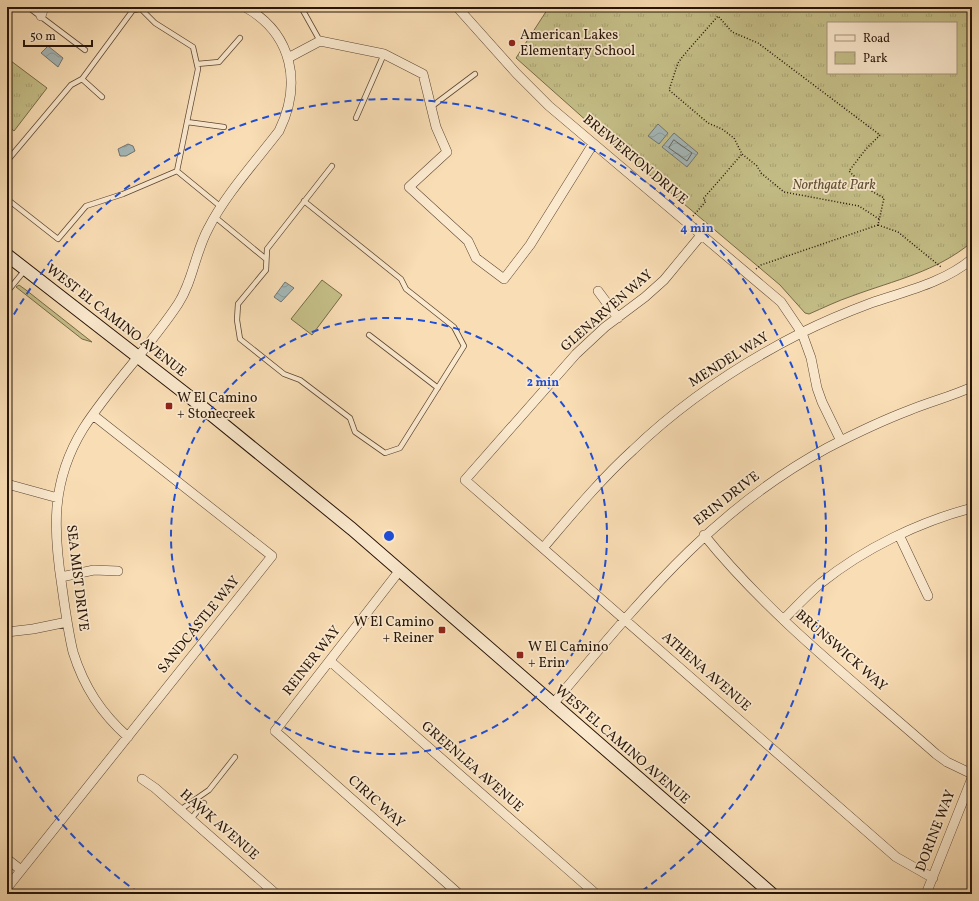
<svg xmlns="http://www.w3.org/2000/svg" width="979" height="901" viewBox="0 0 979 901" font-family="Vollkorn,serif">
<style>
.green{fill:#c5bf88;stroke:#766a48}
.park{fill:url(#park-tufts);stroke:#766a48;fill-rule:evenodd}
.water{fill:url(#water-waves);stroke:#727672}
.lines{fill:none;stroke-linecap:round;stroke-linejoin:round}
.shore{stroke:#656660;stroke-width:1}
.service-casing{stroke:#5b4633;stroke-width:6}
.minor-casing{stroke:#5b4633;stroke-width:10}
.secondary-casing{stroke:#261408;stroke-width:14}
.path{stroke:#261408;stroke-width:1.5;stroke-dasharray:1 2;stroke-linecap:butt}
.service{stroke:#fbe9ce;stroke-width:4.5}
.minor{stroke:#fbe9ce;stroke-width:9}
.secondary{stroke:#fbe9ce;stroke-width:12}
.ring{fill:none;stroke:#1d4ed8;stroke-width:2;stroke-dasharray:7 5}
.poi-dot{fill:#8f2418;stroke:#fbe9ce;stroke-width:1.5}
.labels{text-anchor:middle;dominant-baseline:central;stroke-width:3.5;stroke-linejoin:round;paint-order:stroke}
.poi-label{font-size:14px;fill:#261408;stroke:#fbe9ce;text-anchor:start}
.street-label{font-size:14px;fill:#261408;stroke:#fbe9ce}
.park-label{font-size:14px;font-style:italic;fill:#5e5035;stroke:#fbe9ce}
.centre{fill:#1d4ed8;stroke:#fbe9ce;stroke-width:2}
.ring-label{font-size:12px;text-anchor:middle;font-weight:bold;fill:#1d4ed8;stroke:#fbe9ce;stroke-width:3.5;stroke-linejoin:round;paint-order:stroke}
</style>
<defs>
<pattern id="park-tufts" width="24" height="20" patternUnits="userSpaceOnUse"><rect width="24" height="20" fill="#c5bf88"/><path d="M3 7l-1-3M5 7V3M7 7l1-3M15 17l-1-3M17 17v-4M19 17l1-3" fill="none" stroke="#a9a374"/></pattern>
<pattern id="water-waves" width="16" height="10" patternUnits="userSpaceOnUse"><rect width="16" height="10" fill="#a4b8b9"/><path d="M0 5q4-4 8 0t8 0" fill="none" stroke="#8d9d9e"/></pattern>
</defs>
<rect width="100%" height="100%" fill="#f9ddb4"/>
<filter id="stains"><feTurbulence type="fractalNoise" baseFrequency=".005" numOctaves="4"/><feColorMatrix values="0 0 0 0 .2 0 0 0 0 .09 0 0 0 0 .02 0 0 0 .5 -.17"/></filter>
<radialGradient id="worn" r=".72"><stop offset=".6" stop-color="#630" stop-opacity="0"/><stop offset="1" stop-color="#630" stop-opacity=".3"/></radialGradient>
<path class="green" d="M 322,280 L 342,295 L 312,335 L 291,319 Z
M 19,285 L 26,290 L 92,342 L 82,339 L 16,287 Z"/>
<path class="park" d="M 549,7 L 972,7 L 972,242 C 936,272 895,280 852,296 C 837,301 823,308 809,314 L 805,313 L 780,285 L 607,139 L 516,58 ZM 828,23 L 956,23 L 956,73 L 828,73 Z
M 11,61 L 47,88 L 14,131 L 7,125 L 7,66 Z"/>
<path class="water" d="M 48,46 L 63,58 L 58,67 L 41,53 Z
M 658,124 L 668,133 L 659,144 L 648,136 Z
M 674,133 L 698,153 L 687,167 L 662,147 Z
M 128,144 L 133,146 L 135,151 L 126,156 L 120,156 L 118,149 Z
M 285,282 L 294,288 L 281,302 L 274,297 Z"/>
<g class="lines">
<path class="shore" d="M 674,140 L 692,153 L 687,161 L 669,148 Z"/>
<g class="service-casing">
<path id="service" d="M 28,7 L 85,50
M 301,7 L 320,41
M 197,64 L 219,62 L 240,38
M 102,97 L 82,79 L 133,10 L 141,9 L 155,23 L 193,47 L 198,69 L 187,122
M 431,107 L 475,74
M 356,118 L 384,54
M 7,161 L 71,85 L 82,79
M 177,171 L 187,122 L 224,127
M 7,199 L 58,239 L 86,206 L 123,194 L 177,171 L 221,207
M 304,201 L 401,279 L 406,289 L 454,327 L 464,346 L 400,448 L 385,453 L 355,432 L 350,418 L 300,380 L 284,374 L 240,339 L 237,320 L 238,304 L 266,270 L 267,249 L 332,166
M 215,217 L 266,259
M 7,292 L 25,270
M 369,335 L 438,388
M 180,810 L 209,790 L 235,757
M 191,819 L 204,803"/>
</g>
<g class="minor-casing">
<path id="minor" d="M 457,7 L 516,73 L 549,106 L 781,302 L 802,333 L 811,358 L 817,388 L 822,402 L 841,441
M 41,16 L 44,7
M 288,58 L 320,41 L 384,54 L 423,74 L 436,127 L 447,152 L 409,187 L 468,241 L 476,258 L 504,279 L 530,245 L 593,144
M 702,234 L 664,280 L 645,297 L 605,327 L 576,354 L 465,480 L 896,857 L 933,878
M 598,291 L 618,318
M 7,484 L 58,498
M 704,535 C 771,618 857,684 936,754 L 947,762 L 972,774
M 899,535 L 928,596
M 543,548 C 572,514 600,480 633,450 C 682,403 740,364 801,333 C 823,322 847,312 871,303 C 906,291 943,283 972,259
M 400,570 L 275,731 L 459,894
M 61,577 L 94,570 L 118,571
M 784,619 C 796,607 808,594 821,583 C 865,548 919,522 972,508
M 7,632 L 33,629 L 67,622
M 330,661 L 596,894
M 552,705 C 637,605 709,512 827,448 C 854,434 881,421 910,410 C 930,402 952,396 972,387
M 128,737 C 101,713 84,687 73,652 C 68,631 65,609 62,587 C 53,529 51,481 83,429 C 111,385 149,348 178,304 C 193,281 195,253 208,229 C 225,195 256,161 279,131 C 302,84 293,34 245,7
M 142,779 L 155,788 L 276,894
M 7,859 L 21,870
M 7,888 L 272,556 L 93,415
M 926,894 L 972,778"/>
</g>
<g class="secondary-casing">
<path id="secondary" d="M 7,255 L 191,398 L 352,529 L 772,894"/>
</g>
<path class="path" d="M 693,216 L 706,201 L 703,199 L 742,154
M 879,219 L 859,206 L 784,192 L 761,173 L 757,166 L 742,154 L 734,138 L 722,129 L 708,123 L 669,90 L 678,63 L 683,56 L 718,16 L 732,32 L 758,43 L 880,135 L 866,149 L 849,171 L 866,188 L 884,198 L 878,225 L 898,232 L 941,267
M 756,269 L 761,265 L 878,225"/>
<use href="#service" class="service"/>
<use href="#minor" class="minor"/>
<use href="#secondary" class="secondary"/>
</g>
<g class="ring">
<circle cx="389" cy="536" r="218"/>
<path d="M139 893A436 436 0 0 1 8 747M8 325A436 436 0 1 1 639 893"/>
</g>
<g class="poi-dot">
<circle cx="512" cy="43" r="4"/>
<rect x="165" y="402" width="8" height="8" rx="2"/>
<rect x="438" y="626" width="8" height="8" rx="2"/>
<rect x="516" y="651" width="8" height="8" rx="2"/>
</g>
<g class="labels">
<g class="poi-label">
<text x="520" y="35">American Lakes<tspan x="520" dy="16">Elementary School</tspan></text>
<text x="177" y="398">W El Camino<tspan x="177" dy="16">+ Stonecreek</tspan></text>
<text x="434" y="622" text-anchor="end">W El Camino<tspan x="434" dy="16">+ Reiner</tspan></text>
<text x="528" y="647">W El Camino<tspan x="528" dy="16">+ Erin</tspan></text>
</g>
<g class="street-label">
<text transform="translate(635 160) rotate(40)">BREWERTON DRIVE</text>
<text transform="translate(607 311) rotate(-41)">GLENARVEN WAY</text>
<text transform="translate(116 321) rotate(38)">WEST EL CAMINO AVENUE</text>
<text transform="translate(729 360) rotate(-32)">MENDEL WAY</text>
<text transform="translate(727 499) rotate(-38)">ERIN DRIVE</text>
<text transform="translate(77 578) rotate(83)">SEA MIST DRIVE</text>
<text transform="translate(199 625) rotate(-51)">SANDCASTLE WAY</text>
<text transform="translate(841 651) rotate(41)">BRUNSWICK WAY</text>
<text transform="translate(312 661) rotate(-52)">REINER WAY</text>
<text transform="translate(706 672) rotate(41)">ATHENA AVENUE</text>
<text transform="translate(622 745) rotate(41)">WEST EL CAMINO AVENUE</text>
<text transform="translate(472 767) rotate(41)">GREENLEA AVENUE</text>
<text transform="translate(376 802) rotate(42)">CIRIC WAY</text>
<text transform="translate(219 825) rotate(41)">HAWK AVENUE</text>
<text transform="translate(936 831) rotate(-69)">DORINE WAY</text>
</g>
<g class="park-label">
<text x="834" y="185">Northgate Park</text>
</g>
</g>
<circle cx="389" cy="536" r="6" class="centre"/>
<g class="ring-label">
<text x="697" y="232">4 min</text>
<text x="543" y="386">2 min</text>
</g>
<rect width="979" height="901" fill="none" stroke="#f9ddb4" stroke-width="24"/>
<rect x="8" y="8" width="963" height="885" fill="none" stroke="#261408" stroke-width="2"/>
<rect x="12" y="12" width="955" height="877" fill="none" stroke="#261408"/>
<rect x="827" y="22" width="130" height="52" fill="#fbe9ce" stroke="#a6947f"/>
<rect x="835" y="35" width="20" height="6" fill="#fbe9ce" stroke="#a6947f"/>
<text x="863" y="42" font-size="12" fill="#261408">Road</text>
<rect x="835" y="52" width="20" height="12" fill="url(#park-tufts)" stroke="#a6947f"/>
<text x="863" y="62" font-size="12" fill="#261408">Park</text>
<path d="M24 40v6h68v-6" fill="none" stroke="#261408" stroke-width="2"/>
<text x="30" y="40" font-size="12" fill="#261408" stroke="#fbe9ce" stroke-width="3" paint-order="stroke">50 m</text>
<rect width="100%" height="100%" filter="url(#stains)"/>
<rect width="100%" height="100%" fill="url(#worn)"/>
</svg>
